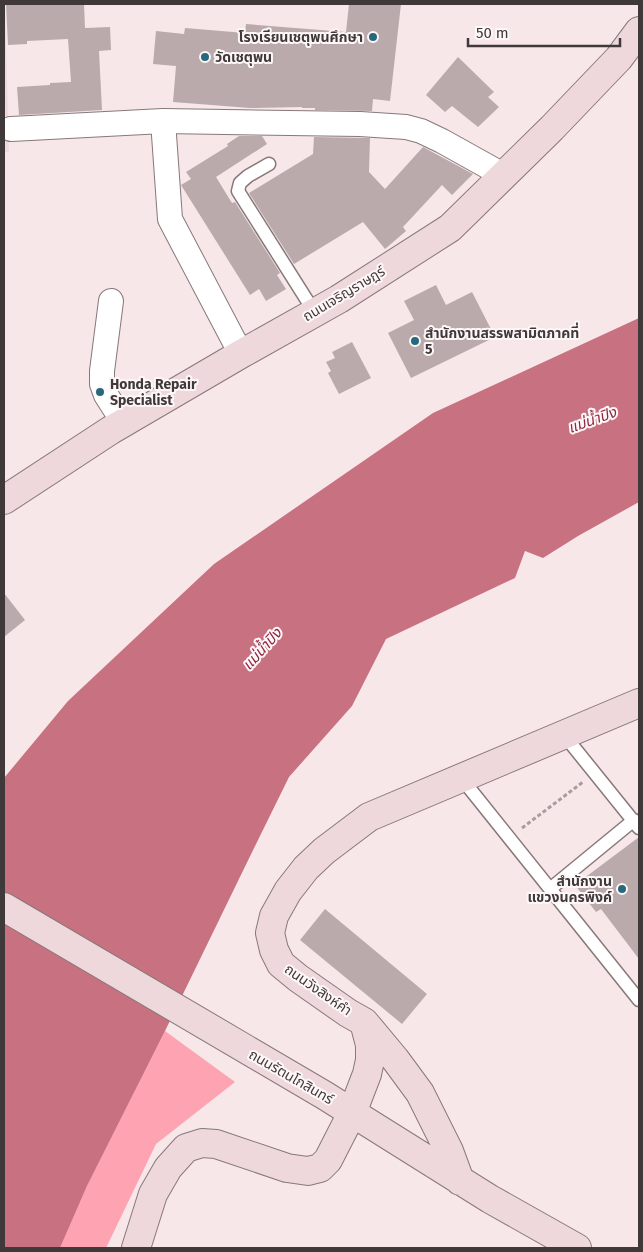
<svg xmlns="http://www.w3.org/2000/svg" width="643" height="1252" viewBox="0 0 643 1252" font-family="'Fira Sans','Noto Sans Thai',sans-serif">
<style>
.built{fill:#f1d9db}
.green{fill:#fea3b1}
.water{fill:#c87180}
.building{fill:#baaaac}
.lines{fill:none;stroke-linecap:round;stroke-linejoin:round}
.lane-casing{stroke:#877879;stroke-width:15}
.street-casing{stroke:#877879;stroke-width:26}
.secondary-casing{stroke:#877879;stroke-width:30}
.path{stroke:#a99c9e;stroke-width:3;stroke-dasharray:4 2.5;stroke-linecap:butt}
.lane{stroke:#fff;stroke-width:12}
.street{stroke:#fff;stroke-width:24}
.secondary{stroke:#eed8dc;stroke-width:28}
.poi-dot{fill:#27697c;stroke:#fef7f8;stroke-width:2}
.labels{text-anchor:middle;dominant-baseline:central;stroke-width:4;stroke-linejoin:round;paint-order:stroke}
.poi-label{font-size:14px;font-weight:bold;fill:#40393a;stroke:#fef7f8;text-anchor:start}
.street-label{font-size:14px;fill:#40393a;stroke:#fef7f8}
.water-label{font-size:15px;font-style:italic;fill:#8f2641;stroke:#fef7f8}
</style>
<rect width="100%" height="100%" fill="#f8e7e9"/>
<path class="built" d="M 4,4 L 5,4 L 9,151 L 4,153 Z"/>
<path class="green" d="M 165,1031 L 235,1082 L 156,1144 L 106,1248 L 60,1248 L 87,1186 Z"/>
<path class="water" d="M 639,318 L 639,502 L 578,536 L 543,558 L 525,551 L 515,578 L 386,639 L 352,706 L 289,777 L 258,840 L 165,1031 L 87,1186 L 60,1248 L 4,1248 L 4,778 L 68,701 L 214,564 L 433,413 Z"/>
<path class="building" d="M 6,4 L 84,4 L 85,28 L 110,27 L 111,50 L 99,51 L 102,110 L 19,115 L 17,87 L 50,85 L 50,83 L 71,82 L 68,39 L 27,41 L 27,44 L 8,45 Z
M 349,4 L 401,4 L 390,101 L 373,99 L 372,111 L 315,110 L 315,108 L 302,108 L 302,107 L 250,108 L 173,102 L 176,66 L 153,64 L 156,31 L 184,34 L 185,28 L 245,33 L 246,24 L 346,32 Z
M 458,57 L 494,92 L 488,97 L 499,107 L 478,127 L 452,106 L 445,112 L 426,95 Z
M 239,136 L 262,136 L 267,144 L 216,177 L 232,203 L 235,202 L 280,273 L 277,275 L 286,289 L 266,301 L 259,289 L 250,295 L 181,185 L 191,179 L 186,172 L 228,146 L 227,144 Z
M 314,137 L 370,138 L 369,172 L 385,189 L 423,147 L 473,174 L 452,195 L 442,185 L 403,227 L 406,231 L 385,249 L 363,222 L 294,264 L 249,193 L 313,154 Z
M 436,285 L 446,305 L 472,292 L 495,337 L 411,378 L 388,333 L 414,320 L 404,301 Z
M 352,342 L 371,378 L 339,394 L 328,373 L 331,371 L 326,362 L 335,358 L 332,352 Z
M 4,593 L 25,620 L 4,637 Z
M 639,837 L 639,959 L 601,909 L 596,912 L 575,885 Z
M 325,909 L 427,994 L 402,1024 L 300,940 Z"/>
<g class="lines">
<g class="lane-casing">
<path id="lane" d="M 269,164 L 248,176 L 240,183 L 238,191 L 315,313
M 564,735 L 639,828
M 462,779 L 639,1000
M 550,889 L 634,820"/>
</g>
<g class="street-casing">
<path id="street" d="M 163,121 L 360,124 L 406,127 L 421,131 L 442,141 L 503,175
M 11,129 L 163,121 L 170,219 L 241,354
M 111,301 L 102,371 L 102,384 L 106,395 L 124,423"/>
</g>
<g class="secondary-casing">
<path id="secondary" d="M 4,500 L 111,430 L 241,354 L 339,299 L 450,228 L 552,128 L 619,58 L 639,31
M 4,907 L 324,1095 L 490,1199 L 577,1248
M 365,1023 L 395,1059 L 420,1093 L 449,1151 L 460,1181
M 136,1248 L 153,1194 L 168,1168 L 186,1148 L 202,1143 L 216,1144 L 287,1168 L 308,1171 L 320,1168 L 328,1160 L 352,1113 L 367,1074 L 370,1060 L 370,1045 L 364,1022 L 348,1013 L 298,978 L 281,964 L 274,950 L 270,933 L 274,916 L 288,891 L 306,868 L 324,851 L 369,817 L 639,703"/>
</g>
<path class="path" d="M 522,828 L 583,782"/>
<use href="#lane" class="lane"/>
<use href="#street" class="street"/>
<use href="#secondary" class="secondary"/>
</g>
<g class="poi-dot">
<circle cx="373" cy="37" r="5"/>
<circle cx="205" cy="57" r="5"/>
<circle cx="415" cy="341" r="5"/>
<circle cx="100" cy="392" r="5"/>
<circle cx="622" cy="889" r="5"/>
</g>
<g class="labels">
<g class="poi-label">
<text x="363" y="37" text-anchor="end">โรงเรียนเชตุพนศึกษา</text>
<text x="215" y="57">วัดเชตุพน</text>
<text x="425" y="333">สำนักงานสรรพสามิตภาคที่<tspan x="425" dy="16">5</tspan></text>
<text x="110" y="384">Honda Repair<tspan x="110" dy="16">Specialist</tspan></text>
<text x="612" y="881" text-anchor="end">สำนักงาน<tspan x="612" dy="16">แขวงนครพิงค์</tspan></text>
</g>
<g class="street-label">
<text transform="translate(344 294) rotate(-31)">ถนนเจริญราษฎร์</text>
<text transform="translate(318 990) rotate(35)">ถนนวังสิงห์คำ</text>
<text transform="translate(291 1077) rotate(30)">ถนนรัตนโกสินทร์</text>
</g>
<g class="water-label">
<text transform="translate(592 420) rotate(-20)">แม่น้ำปิง</text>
<text transform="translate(262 649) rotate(-48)">แม่น้ำปิง</text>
</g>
</g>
<rect width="643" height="1252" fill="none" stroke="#40393a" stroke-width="10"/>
<path d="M468 38v8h152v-8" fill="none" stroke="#40393a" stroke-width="2.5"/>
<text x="476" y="38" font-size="15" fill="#40393a" stroke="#fef7f8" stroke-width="4" paint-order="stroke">50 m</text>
</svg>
